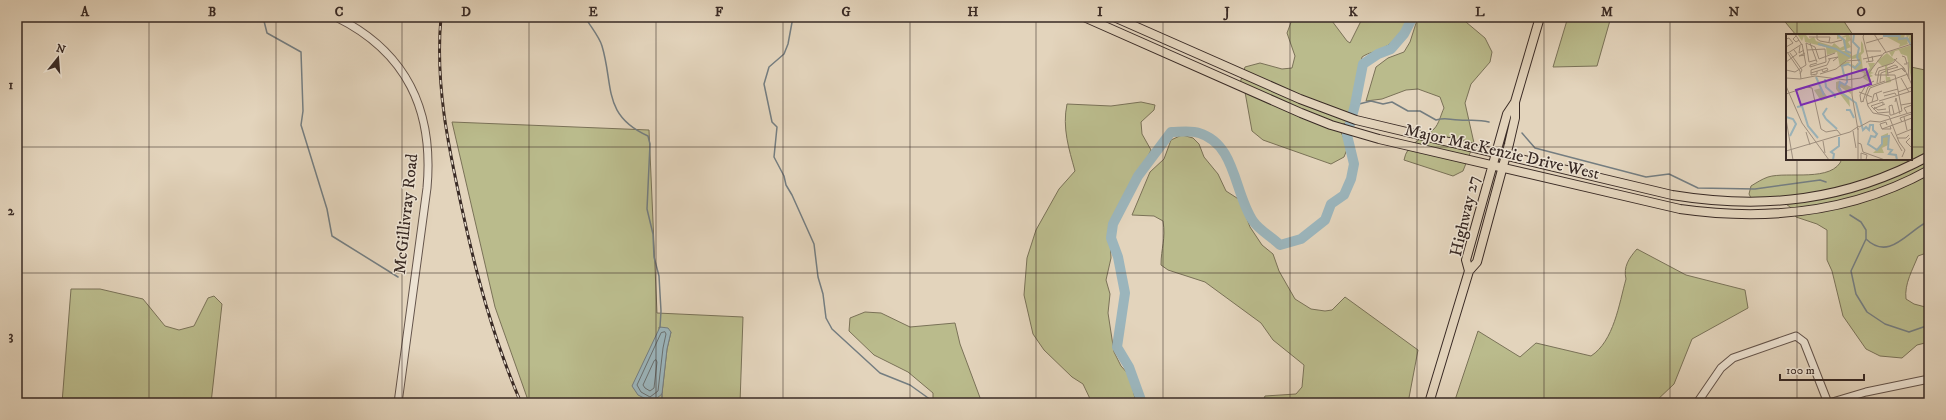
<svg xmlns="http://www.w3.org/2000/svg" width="1946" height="420" viewBox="0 0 1946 420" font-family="'IM FELL DW Pica',serif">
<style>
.green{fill:#babb8c;stroke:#7a7258;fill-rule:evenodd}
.water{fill:#9bb5bc;stroke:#747d80}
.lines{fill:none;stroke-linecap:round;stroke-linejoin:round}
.shore{stroke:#6a7070;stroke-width:1}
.stream{stroke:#747d80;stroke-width:1.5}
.river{stroke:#9bb5bc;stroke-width:10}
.minor-casing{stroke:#64544b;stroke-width:9}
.major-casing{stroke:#392a25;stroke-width:10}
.minor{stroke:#ede3d3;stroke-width:7}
.major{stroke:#e3d4bc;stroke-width:8}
.rail-casing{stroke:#392a25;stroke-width:3}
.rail{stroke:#ede3d3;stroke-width:1.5;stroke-dasharray:4.5;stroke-linecap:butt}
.grid{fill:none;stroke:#392a25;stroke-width:1;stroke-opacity:0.55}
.labels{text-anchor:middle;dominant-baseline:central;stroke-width:3;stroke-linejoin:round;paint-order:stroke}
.street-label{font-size:17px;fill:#392a25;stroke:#ede3d3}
.inset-river{fill:none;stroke:#9bb5bc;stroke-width:2}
.inset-road{fill:none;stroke:#9f9080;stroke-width:1}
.view{fill:#7b2cbf;fill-opacity:0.15;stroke:#7b2cbf;stroke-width:2}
.inset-edge{fill:none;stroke:#392a25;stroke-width:2}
.neatline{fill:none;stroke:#392a25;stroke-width:1.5}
.grid-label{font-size:13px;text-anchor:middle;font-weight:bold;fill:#392a25}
</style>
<rect width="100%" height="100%" fill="#e3d4bc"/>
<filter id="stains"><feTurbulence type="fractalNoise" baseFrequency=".005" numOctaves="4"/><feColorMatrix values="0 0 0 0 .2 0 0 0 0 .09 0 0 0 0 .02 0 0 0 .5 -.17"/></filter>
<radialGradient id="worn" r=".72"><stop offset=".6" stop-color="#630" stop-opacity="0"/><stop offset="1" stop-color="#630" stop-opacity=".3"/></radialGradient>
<path class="green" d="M 1293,17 L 1329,17 L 1347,41 L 1350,43 L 1361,21 L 1361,17 L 1409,17 C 1406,31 1391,46 1377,51 C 1371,53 1368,53 1362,57 L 1360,67 L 1361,79 L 1351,116 L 1346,123 L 1338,126 L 1348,147 L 1344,157 L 1331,164 L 1263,140 L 1252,131 L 1245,92 L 1240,83 L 1245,67 L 1260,63 L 1282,69 L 1292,68 L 1295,56 L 1287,33 Z
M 1418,17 L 1460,17 L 1485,38 L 1492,52 L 1490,62 L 1471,84 L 1465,103 L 1474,143 L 1463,171 L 1453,176 L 1404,160 C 1407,143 1423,139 1434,129 C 1439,124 1441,114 1444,108 L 1440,97 L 1418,89 L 1406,90 L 1382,99 L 1366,101 L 1376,67 L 1388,58 L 1404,52 L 1410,42 Z
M 1568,17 L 1611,17 L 1597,66 L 1553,67 Z
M 1781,17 L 1841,17 L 1853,35 L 1796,35 Z
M 1911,67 L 1925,70 L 1929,69 L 1929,252 L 1918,256 C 1913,269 1904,284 1906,299 L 1914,304 L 1929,308 L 1929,342 L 1917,345 L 1902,358 L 1880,356 L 1866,349 L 1843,316 L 1832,271 L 1827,260 L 1827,230 L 1817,224 L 1796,217 C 1791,198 1767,200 1751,198 L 1749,194 L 1751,186 C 1756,183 1762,179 1768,177 C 1787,171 1833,183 1842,159 L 1911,159 Z
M 1141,102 L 1155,105 L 1154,110 L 1141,122 L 1142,134 L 1151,150 L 1140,173 L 1131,185 L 1110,239 L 1111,258 L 1106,280 L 1110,294 L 1108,313 L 1114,352 L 1121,366 L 1130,376 L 1136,403 L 1092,403 L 1083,384 L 1072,377 L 1044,350 L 1033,334 L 1024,295 L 1027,258 L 1036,230 L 1059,189 L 1075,171 C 1069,149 1062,128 1067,104 L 1111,106 Z
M 452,122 L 649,130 L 657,313 L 743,317 L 740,403 L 529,403 L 495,307 ZM 659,327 L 671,332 L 667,349 L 662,393 Z
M 1182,135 L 1193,138 L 1199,144 L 1204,157 L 1218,174 L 1226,191 L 1240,200 L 1250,227 L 1262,245 L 1273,254 L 1279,271 L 1295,299 L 1311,309 L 1325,311 L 1332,310 L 1345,297 L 1418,350 L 1408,403 L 1262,403 L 1265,396 L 1296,394 L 1302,387 L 1304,365 L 1273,340 L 1261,323 L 1205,282 L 1168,270 L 1161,265 C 1161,248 1166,239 1163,221 L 1154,216 L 1132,215 L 1150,172 L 1164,159 L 1171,140 Z
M 1637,249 L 1686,275 L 1745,290 L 1748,308 L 1692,339 L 1674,384 L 1654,403 L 1454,403 L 1478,331 L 1520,357 L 1536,343 L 1591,356 C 1614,341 1619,304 1626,279 C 1623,267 1629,258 1637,249 Z
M 71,289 L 100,289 L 143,299 L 165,326 L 179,330 L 194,326 L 208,298 L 214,296 L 222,304 L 211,403 L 62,403 Z
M 865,312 L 881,313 L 910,327 L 955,323 L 960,344 L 982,403 L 933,403 L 933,393 L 908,372 L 874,355 L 849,331 L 850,318 Z"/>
<path class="water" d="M 660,327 L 668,328 L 671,332 L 667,349 L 662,394 L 652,402 L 638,395 L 632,386 Z"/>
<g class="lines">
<path class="shore" d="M 665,332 L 666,334 L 663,348 L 658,391 L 650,397 L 641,392 L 637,385 L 661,333 Z
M 656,360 L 657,362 L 654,388 L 650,391 L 645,388 L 643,385 L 654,361 Z"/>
<path class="stream" d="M 263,17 L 267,33 L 301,52 L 303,111 L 301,125 L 327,209 L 332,236 L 398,277
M 585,17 C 590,26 599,36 602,46 C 614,86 602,115 648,136 L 650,144 L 647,209 L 653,234 L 654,257 L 659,276 L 661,311 L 660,327
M 793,17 L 788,44 L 784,54 L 769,67 L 764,84 L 772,122 L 777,127 L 774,157 L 784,176 L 786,185 L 792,195 L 814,244 L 818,277 L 823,294 L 826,318 L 832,329 L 880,373 L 910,385 L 931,400 L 933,403
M 1355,105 L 1371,101 L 1383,104 L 1392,102 L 1408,111 L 1420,111 L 1436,120 C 1447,117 1449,120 1459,120 C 1470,121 1477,119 1489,122
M 1522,133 L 1535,148 L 1646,177 L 1669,174 L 1698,188 L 1755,189 L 1820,180 L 1826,182
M 1850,215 L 1861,222 L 1866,230 L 1866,239 L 1851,271 L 1856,294 L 1867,312 L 1885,324 L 1909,332 L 1929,325
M 1866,239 C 1890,262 1908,230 1929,221
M 662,394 L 662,403"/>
<path class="river" d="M 1142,403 L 1129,367 L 1117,347 L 1125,293 L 1118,257 L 1111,238 L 1113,224 L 1138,176 L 1171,132 C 1179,132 1191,130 1199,133 C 1236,144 1234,193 1253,221 C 1259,230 1272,237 1280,245 L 1301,239 L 1325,220 L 1331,204 L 1344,195 L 1351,179 L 1354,164 L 1347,135 L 1355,105 L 1363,64 L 1378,54 L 1391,49 L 1404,34 L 1413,17"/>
<g class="minor-casing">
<path id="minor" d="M 336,17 C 407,52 434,110 427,188 L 398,403
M 1697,403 L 1721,368 L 1733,358 L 1796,336 L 1804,342 L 1828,403
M 1829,403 L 1866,392 L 1929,379"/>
</g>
<g class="major-casing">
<path id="major" d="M 1084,17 L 1301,113 L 1331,125 L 1379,139 L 1680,209 C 1765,221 1852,213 1929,170
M 1114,17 L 1300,99 L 1356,120 L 1672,195 C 1764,210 1846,201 1929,156
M 1469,271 L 1466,260 L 1507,114 L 1515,102
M 1429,403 L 1469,271 L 1477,262 L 1509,144 L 1515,118 L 1515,102 L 1540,17"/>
</g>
<use href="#minor" class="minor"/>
<use href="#major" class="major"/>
<g class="rail-casing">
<path id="rail" d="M 441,17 C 435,83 448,145 462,209 C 477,277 493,338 521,403"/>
</g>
<use href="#rail" class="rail"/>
</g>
<path class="grid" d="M 149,17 L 149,403M 276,17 L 276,403M 402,17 L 402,403M 529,17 L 529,403M 656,17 L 656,403M 783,17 L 783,403M 910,17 L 910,403M 1036,17 L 1036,403M 1163,17 L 1163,403M 1290,17 L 1290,403M 1417,17 L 1417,403M 1544,17 L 1544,403M 1670,17 L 1670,403M 1797,17 L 1797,35M 17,147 L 1787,147M 1911,147 L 1929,147M 1797,159 L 1797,403M 17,273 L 1929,273"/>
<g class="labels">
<g class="street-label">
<text transform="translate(1502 152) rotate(13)">Major MacKenzie Drive West</text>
<text transform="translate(406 214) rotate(-84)">McGillivray Road</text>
<text transform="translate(1465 216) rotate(-77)">Highway 27</text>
</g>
</g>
<g transform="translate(1786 34)">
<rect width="126" height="126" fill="#e3d4bc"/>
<path d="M 11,0 L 22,0 L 20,1 L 23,5 L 28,3 L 30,7 L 46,12 L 48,9 L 54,14 L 58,12 L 57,4 L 60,6 L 60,3 L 51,5 L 51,0 L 55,3 L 63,0 L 65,6 L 62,8 L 65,13 L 55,17 L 61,17 L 65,21 L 65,24 L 58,28 L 65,28 L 54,33 L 51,18 L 41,21 L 40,13 L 19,8 L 18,2 L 16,7 ZM 102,0 L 119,0 L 118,4 L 122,5 L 124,1 L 121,4 L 120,0 L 126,0 L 125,10 L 121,7 L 122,10 L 113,13 L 114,10 L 99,2 ZM 75,7 L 77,10 L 78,18 L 75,21 L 77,36 L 80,38 L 84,34 L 82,29 L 89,29 L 85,38 L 88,39 L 84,40 L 87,42 L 82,44 L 85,46 L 83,48 L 77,44 L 78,39 L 67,35 L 69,34 L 67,33 L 66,30 L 69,32 L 73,27 L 70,34 L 74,30 L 72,24 L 66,25 L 66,22 L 75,18 ZM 126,11 L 126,49 L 121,22 L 115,20 L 113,16 L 109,17 L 106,23 L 103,18 ZM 101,19 L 109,26 L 101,32 L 101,43 L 104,43 L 105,48 L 100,49 L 99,32 L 96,32 L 91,27 ZM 53,47 L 65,53 L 65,60 L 53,52 L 56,59 L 63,63 L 64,73 L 50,55 L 50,48 ZM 35,54 L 42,64 L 35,67 L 28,56 ZM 102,99 L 102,111 L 96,114 L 98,119 L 87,119 L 95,111 L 95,102 Z" fill="#babb8c"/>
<path class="inset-river" d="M 68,0 L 67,8 L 73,14 L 71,23 L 74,29 L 69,34 L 62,30 L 56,32 L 58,41 L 61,41 L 61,48 L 59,51 L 54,48 L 53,53 L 56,59 L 70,69 L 77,96 L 80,93 L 83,96 L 84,91 L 87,91 L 87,96 L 91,100 L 89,103 L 85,102 L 82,110 L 91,116 L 96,110 L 96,103 L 103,102 L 102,115 L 106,116 L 103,120 L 110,121 L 111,126M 114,0 L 113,5 L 121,4 L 126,13M 52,1 L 58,6 L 60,17 L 65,19M 97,2 L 113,2M 32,10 L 50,15 L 64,23M 30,43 L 38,61M 39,45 L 40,53 L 49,61 L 49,64M 11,73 L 16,72 L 22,92 L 32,104M 60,76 L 64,76 L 68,84M 0,83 L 7,85 L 10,90 L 4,102M 40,85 L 51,95M 40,85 L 37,80 L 41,74M 47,126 L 48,120 L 45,118 L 53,112 L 53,103"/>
<path class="inset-road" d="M 9,0 L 16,11M 31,0 L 31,5 L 34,7 L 45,9 L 56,6M 65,0 L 66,61 L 72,96M 78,0 L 77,3 L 83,28M 88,0 L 100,18M 10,2 L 7,5 L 10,8 L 13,6M 23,3 L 44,3 L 43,8M 0,5 L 3,4 L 7,9 L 0,13M 24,9 L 31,28M 80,9 L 97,4M 14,12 L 13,19 L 18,16M 21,16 L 39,15 L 40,28 L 24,33 L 24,31 L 31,29M 80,17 L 95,17M 1,18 L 14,37 L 15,45M 2,19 L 16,10M 4,19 L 16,36 L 14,40M 19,19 L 13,22 L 19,21M 116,22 L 119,23 L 121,30 L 118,30M 42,25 L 52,23 L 47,27M 77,25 L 96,21M 108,25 L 118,34 L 126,51M 30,26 L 23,28 L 20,9 L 29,13 L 33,25 L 49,19M 0,28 L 11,20 L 8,16M 80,28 L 87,27 L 86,22M 122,28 L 123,45M 0,36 L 9,38 L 20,31 L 16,10M 101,36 L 112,33 L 109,31 L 102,34 L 101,34 L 102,42M 31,37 L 31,40 L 25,41 L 25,36 L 41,31 L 44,25M 25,39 L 41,34 L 42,36 L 37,38 L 36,36M 102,39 L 117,34 L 119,38 L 116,35M 34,40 L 50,35 L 60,27 L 74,26M 89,41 L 109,41 L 116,77M 89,41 L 92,34 L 107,29 L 111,24M 0,44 L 14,45 L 29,42 L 60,46 L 75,44 L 82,40 L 98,19 L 126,10M 115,44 L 123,58M 94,48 L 95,39 L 100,37M 91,49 L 93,37 L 100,35M 0,52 L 16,89 L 43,126M 73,58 L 86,63M 112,58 L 126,53M 97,59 L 112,55M 0,60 L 21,53 L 26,54 L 35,95 L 40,98 L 51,96 L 55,101M 98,62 L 109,59 L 110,61M 77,67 L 82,53 L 99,47M 78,67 L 75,68 L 74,61 L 80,51 L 88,47M 93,67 L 126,57M 86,68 L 88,60 L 96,57M 109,68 L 110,64 L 114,80M 81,70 L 92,66 L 90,59M 115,71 L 126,69 L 126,63M 85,72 L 92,79 L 103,78M 85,72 L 97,68 L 97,71M 88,73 L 92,76 L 100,75M 87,75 L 99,70M 121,79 L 118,74 L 126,71M 108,80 L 106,71 L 103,72 L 104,81 L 106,81 L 108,80 L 109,80 L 113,78 L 116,77M 118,83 L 121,96M 0,85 L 7,126M 116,88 L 114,84 L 125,80 L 126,82M 73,93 L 84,87 L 94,88 L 126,78M 72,94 L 72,126M 96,95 L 126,84M 96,95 L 94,90 L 100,88 L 101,91M 96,95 L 105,95 L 104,92M 67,97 L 70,114M 20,98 L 24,111M 105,98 L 116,117M 111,101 L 126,95M 111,104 L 120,104 L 123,101M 124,104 L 120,108 L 126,114M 37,107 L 39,119M 72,109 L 75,110 L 77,118 L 99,126M 0,117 L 64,98 L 73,92M 116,123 L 119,116 L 113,108 L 103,82 L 87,79 L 82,72 L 80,64 L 84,54 L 122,40M 75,126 L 75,119 L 81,121 L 80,126"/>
<path class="view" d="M 80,35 L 85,50 L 15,71 L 10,56 Z"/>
<rect width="126" height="126" class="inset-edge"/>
</g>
<rect width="1946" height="420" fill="none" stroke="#e3d4bc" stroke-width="44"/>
<g transform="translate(58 58) rotate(17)" stroke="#ede3d3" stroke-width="3" paint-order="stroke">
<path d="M0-3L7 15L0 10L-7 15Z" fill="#392a25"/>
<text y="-6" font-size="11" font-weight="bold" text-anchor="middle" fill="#392a25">N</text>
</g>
<path d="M1780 374v6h84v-6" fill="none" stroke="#392a25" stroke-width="2"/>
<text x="1786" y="374" font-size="12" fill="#392a25" stroke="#ede3d3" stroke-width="3" paint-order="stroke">100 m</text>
<rect x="22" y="22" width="1902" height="376" class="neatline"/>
<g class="grid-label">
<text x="85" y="16">A</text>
<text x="212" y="16">B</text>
<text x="339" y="16">C</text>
<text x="466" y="16">D</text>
<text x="593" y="16">E</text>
<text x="719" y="16">F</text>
<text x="846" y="16">G</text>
<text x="973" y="16">H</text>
<text x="1100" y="16">I</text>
<text x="1227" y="16">J</text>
<text x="1353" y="16">K</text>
<text x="1480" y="16">L</text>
<text x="1607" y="16">M</text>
<text x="1734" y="16">N</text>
<text x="1861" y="16">O</text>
<text x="11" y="89">1</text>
<text x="11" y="215">2</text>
<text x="11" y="340">3</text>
</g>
<rect width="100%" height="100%" filter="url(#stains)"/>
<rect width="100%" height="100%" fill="url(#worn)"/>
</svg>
